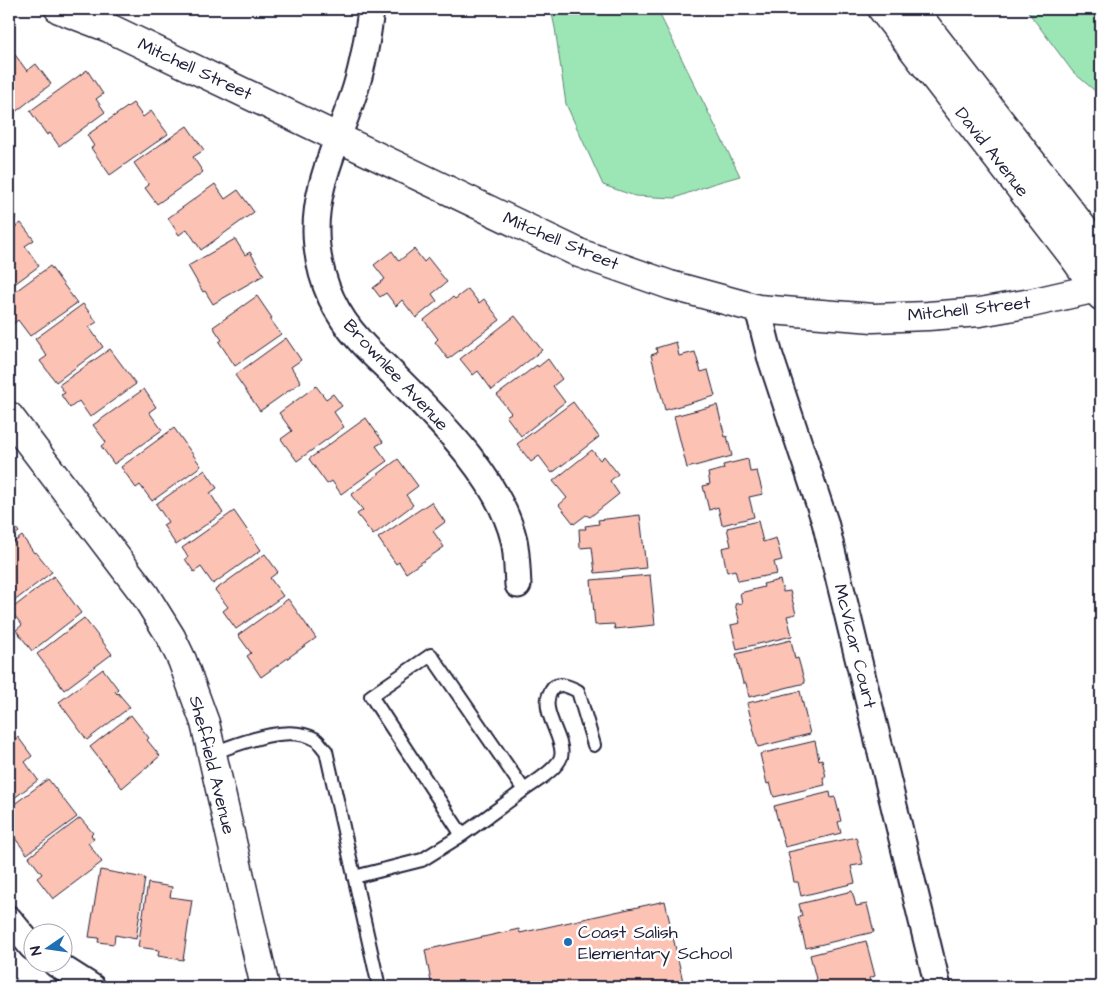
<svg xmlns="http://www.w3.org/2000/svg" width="1110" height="996" viewBox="0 0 1110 996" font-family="'Architects Daughter',sans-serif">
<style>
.green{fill:#9ce6b5;stroke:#5f8478}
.building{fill:#fcc2b4;stroke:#22223b}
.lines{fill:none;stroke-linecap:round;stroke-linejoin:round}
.lane-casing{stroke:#22223b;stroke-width:16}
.street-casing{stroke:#22223b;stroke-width:29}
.secondary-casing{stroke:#22223b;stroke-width:31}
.lane{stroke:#fff;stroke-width:12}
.street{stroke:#fff;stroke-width:25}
.secondary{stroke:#fff;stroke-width:28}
.poi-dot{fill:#1f6fb2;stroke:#fff;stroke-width:2}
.labels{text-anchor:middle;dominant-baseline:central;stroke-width:5;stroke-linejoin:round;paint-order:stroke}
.street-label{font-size:18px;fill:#22223b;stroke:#fff}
.poi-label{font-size:18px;fill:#22223b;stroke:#fff;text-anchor:start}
</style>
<rect width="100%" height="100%" fill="#fff"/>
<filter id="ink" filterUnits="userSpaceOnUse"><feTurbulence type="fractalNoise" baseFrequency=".02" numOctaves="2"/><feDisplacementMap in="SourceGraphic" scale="10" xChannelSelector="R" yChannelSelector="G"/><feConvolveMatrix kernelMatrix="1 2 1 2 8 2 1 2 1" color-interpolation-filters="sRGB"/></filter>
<g filter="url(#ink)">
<path class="green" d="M 551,9 L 657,9 L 740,176 L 712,184 L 675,198 L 635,196 L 603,185 L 566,104 L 555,28 Z
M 1026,9 L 1101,9 L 1101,96 L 1073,72 Z"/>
<path class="building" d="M 13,52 L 27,71 L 36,64 L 51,84 L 9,117 L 9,55 Z
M 87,70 L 103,94 L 96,99 L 105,112 L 59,146 L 50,133 L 47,135 L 30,111 Z
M 133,103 L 143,117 L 151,111 L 168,134 L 110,175 L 91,148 L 94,146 L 87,135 Z
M 187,126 L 204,150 L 193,157 L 203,172 L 157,204 L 145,188 L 149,185 L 134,163 Z
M 215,184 L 225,199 L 238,190 L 254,212 L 201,250 L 187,229 L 179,235 L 168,218 Z
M 9,206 L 17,217 L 9,224 Z
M 21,223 L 34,240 L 25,246 L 39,266 L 9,288 L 9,231 Z
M 235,239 L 245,255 L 250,252 L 264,275 L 213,304 L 205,291 L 203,292 L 188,266 Z
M 414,249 L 424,262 L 428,258 L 447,282 L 432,294 L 437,301 L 416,318 L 402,300 L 396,306 L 386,293 L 380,297 L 373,288 L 385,279 L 374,265 L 392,251 L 399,261 Z
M 50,266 L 77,303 L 30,336 L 18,320 L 13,324 L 9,318 L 9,296 Z
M 468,289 L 479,303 L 484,299 L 500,320 L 448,359 L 435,342 L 438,339 L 424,320 L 453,297 L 455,299 Z
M 257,296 L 272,318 L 270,319 L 281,334 L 235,366 L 219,342 L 222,340 L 213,327 Z
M 83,304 L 97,322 L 89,327 L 103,347 L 56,382 L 40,361 L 47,356 L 35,339 Z
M 515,316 L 542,350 L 492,390 L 478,371 L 473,375 L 460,359 Z
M 286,338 L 301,360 L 291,367 L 301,382 L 260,411 L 235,375 Z
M 676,342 L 679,356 L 695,352 L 701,372 L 708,370 L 715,396 L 665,410 L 651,355 L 657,353 L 656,348 Z
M 110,349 L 136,384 L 90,417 L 79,401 L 70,408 L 61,395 L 65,393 L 59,385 Z
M 548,359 L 562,379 L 553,386 L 565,402 L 521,436 L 506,416 L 511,413 L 497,395 L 537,365 L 538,367 Z
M 316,386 L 326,399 L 333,394 L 342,406 L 334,412 L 344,427 L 297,461 L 281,439 L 292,431 L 279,413 Z
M 144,389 L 156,407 L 149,412 L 162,430 L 114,464 L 101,446 L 106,442 L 93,425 Z
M 573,402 L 599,437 L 552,473 L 539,456 L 531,462 L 517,444 Z
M 717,405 L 725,437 L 727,436 L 732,456 L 687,468 L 674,416 Z
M 366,418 L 383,442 L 376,446 L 387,461 L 341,494 L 332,481 L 327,484 L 309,459 Z
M 174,428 L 201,466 L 152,501 L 140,485 L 136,488 L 121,467 Z
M 592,450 L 600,460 L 604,456 L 618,474 L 610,481 L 619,494 L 590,517 L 586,515 L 574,524 L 559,505 L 567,498 L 553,481 Z
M 398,459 L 418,486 L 406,495 L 413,505 L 373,535 L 357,514 L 363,510 L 351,495 Z
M 748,459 L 750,472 L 757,471 L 763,494 L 749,497 L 754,517 L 722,525 L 718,507 L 709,510 L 703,486 L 710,484 L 708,473 L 724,469 L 723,465 Z
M 205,470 L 217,488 L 210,493 L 223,513 L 176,545 L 163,525 L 168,522 L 156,504 Z
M 431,502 L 445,522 L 433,531 L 444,547 L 406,573 L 399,562 L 396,564 L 378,538 Z
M 234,511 L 261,550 L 213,584 L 201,567 L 194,572 L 185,559 L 188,557 L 182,548 Z
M 640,515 L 646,568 L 595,573 L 592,547 L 580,548 L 579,529 L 586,529 L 585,526 L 599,524 L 598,520 Z
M 9,519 L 19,532 L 9,539 Z
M 758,521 L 763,542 L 776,538 L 782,560 L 774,562 L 777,574 L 738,581 L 735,570 L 727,572 L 722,548 L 731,546 L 727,528 Z
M 22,536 L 34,553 L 36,552 L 52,572 L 9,605 L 9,546 Z
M 265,554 L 278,572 L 270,578 L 283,596 L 236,629 L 223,611 L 228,607 L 215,590 Z
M 650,575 L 655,625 L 615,629 L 614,624 L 595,625 L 591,580 Z
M 54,576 L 81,613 L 32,651 L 16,630 L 22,625 L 10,610 Z
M 780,580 L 783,592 L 790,591 L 796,614 L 787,616 L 792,636 L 737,649 L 731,625 L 740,623 L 735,604 L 742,603 L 740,593 L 764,587 L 763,584 Z
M 288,599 L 316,638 L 261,677 L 247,656 L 251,653 L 238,635 Z
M 84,618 L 112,654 L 64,690 L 37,654 Z
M 791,640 L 795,659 L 798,658 L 805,683 L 749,697 L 746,683 L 743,683 L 736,654 Z
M 103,669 L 118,689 L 115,691 L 117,694 L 118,693 L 130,707 L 87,740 L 59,702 Z
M 800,691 L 810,734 L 758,747 L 747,703 Z
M 131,715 L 149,738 L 147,740 L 160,756 L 122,788 L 90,747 Z
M 18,737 L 32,756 L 25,762 L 38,780 L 9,802 L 9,743 Z
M 815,741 L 819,760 L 822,759 L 826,777 L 823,777 L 825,785 L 774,797 L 770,783 L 767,784 L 760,754 Z
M 48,779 L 77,817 L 27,854 L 14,837 L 9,839 L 9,808 Z
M 830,792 L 831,798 L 835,797 L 841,821 L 838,822 L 841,833 L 785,847 L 774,806 Z
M 80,818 L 93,833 L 91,835 L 94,839 L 88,843 L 102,862 L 53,899 L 37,878 L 42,874 L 29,857 Z
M 856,837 L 863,864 L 851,866 L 855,883 L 801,896 L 798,882 L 794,882 L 788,852 Z
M 100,870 L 145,878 L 136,939 L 115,935 L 114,944 L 98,942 L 99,938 L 89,937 Z
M 148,883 L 172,887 L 170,897 L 192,900 L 183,960 L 158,956 L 159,950 L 138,947 Z
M 852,891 L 856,906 L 867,904 L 874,932 L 806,948 L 798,917 L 802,916 L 799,904 Z
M 665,901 L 684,986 L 432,987 L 425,950 L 519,929 L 520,933 Z
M 866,941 L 875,976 L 869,978 L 871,984 L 855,987 L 818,987 L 810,955 Z"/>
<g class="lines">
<g class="lane-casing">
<path id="lane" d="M 212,753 C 240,744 287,723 315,739 C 319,741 322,747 326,751 L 379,987
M 524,790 C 534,783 557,769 561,757 C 566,739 538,710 551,691 C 557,680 570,687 578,691 L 594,745
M 354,877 L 422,860 L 462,835 L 524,790 L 431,655 L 371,696 L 462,835"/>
</g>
<g class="street-casing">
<path id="street" d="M 371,9 C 368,35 364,61 356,87 C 340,139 310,190 317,247 C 321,282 336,315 360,341 C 371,354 384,364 395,376 C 439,420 499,478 514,540 C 517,554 517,570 518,585
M 758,309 L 770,356 L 825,522 L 938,987
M 9,919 L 32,947
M 56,964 L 92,987"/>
</g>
<g class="secondary-casing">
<path id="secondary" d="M 59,9 L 109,28 L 579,253 L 670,285 L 758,309 L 873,318 L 928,316 L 980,312 L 1031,303 L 1101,287
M 882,9 L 1075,259 L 1101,296
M 913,9 L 1101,251
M 9,416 L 145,595 L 171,637 L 182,660 L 205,723 L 265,987"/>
</g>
<use href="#lane" class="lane"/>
<use href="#street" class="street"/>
<use href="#secondary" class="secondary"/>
</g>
</g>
<circle class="poi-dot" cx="568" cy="942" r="5"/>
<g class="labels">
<g class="street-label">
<text transform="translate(195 69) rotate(25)">Mitchell Street</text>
<text transform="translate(992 152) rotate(52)">David Avenue</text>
<text transform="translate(561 241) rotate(23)">Mitchell Street</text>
<text transform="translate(969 309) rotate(-6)">Mitchell Street</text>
<text transform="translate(396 375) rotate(47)">Brownlee Avenue</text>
<text transform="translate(855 646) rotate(76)">McVicar Court</text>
<text transform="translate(212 765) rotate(76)">Sheffield Avenue</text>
</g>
<g class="poi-label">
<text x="578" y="932">Coast Salish<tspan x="578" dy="21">Elementary School</tspan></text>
</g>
</g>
<rect width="1110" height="996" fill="none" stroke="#fff" stroke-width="30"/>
<rect x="15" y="15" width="1080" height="966" fill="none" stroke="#22223b" stroke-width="2" filter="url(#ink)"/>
<g transform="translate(48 948) rotate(257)"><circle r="24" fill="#ffffff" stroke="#a7a7b1"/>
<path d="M0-4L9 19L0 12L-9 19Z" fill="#1f6fb2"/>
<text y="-8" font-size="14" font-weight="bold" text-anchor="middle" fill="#22223b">N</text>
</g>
</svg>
